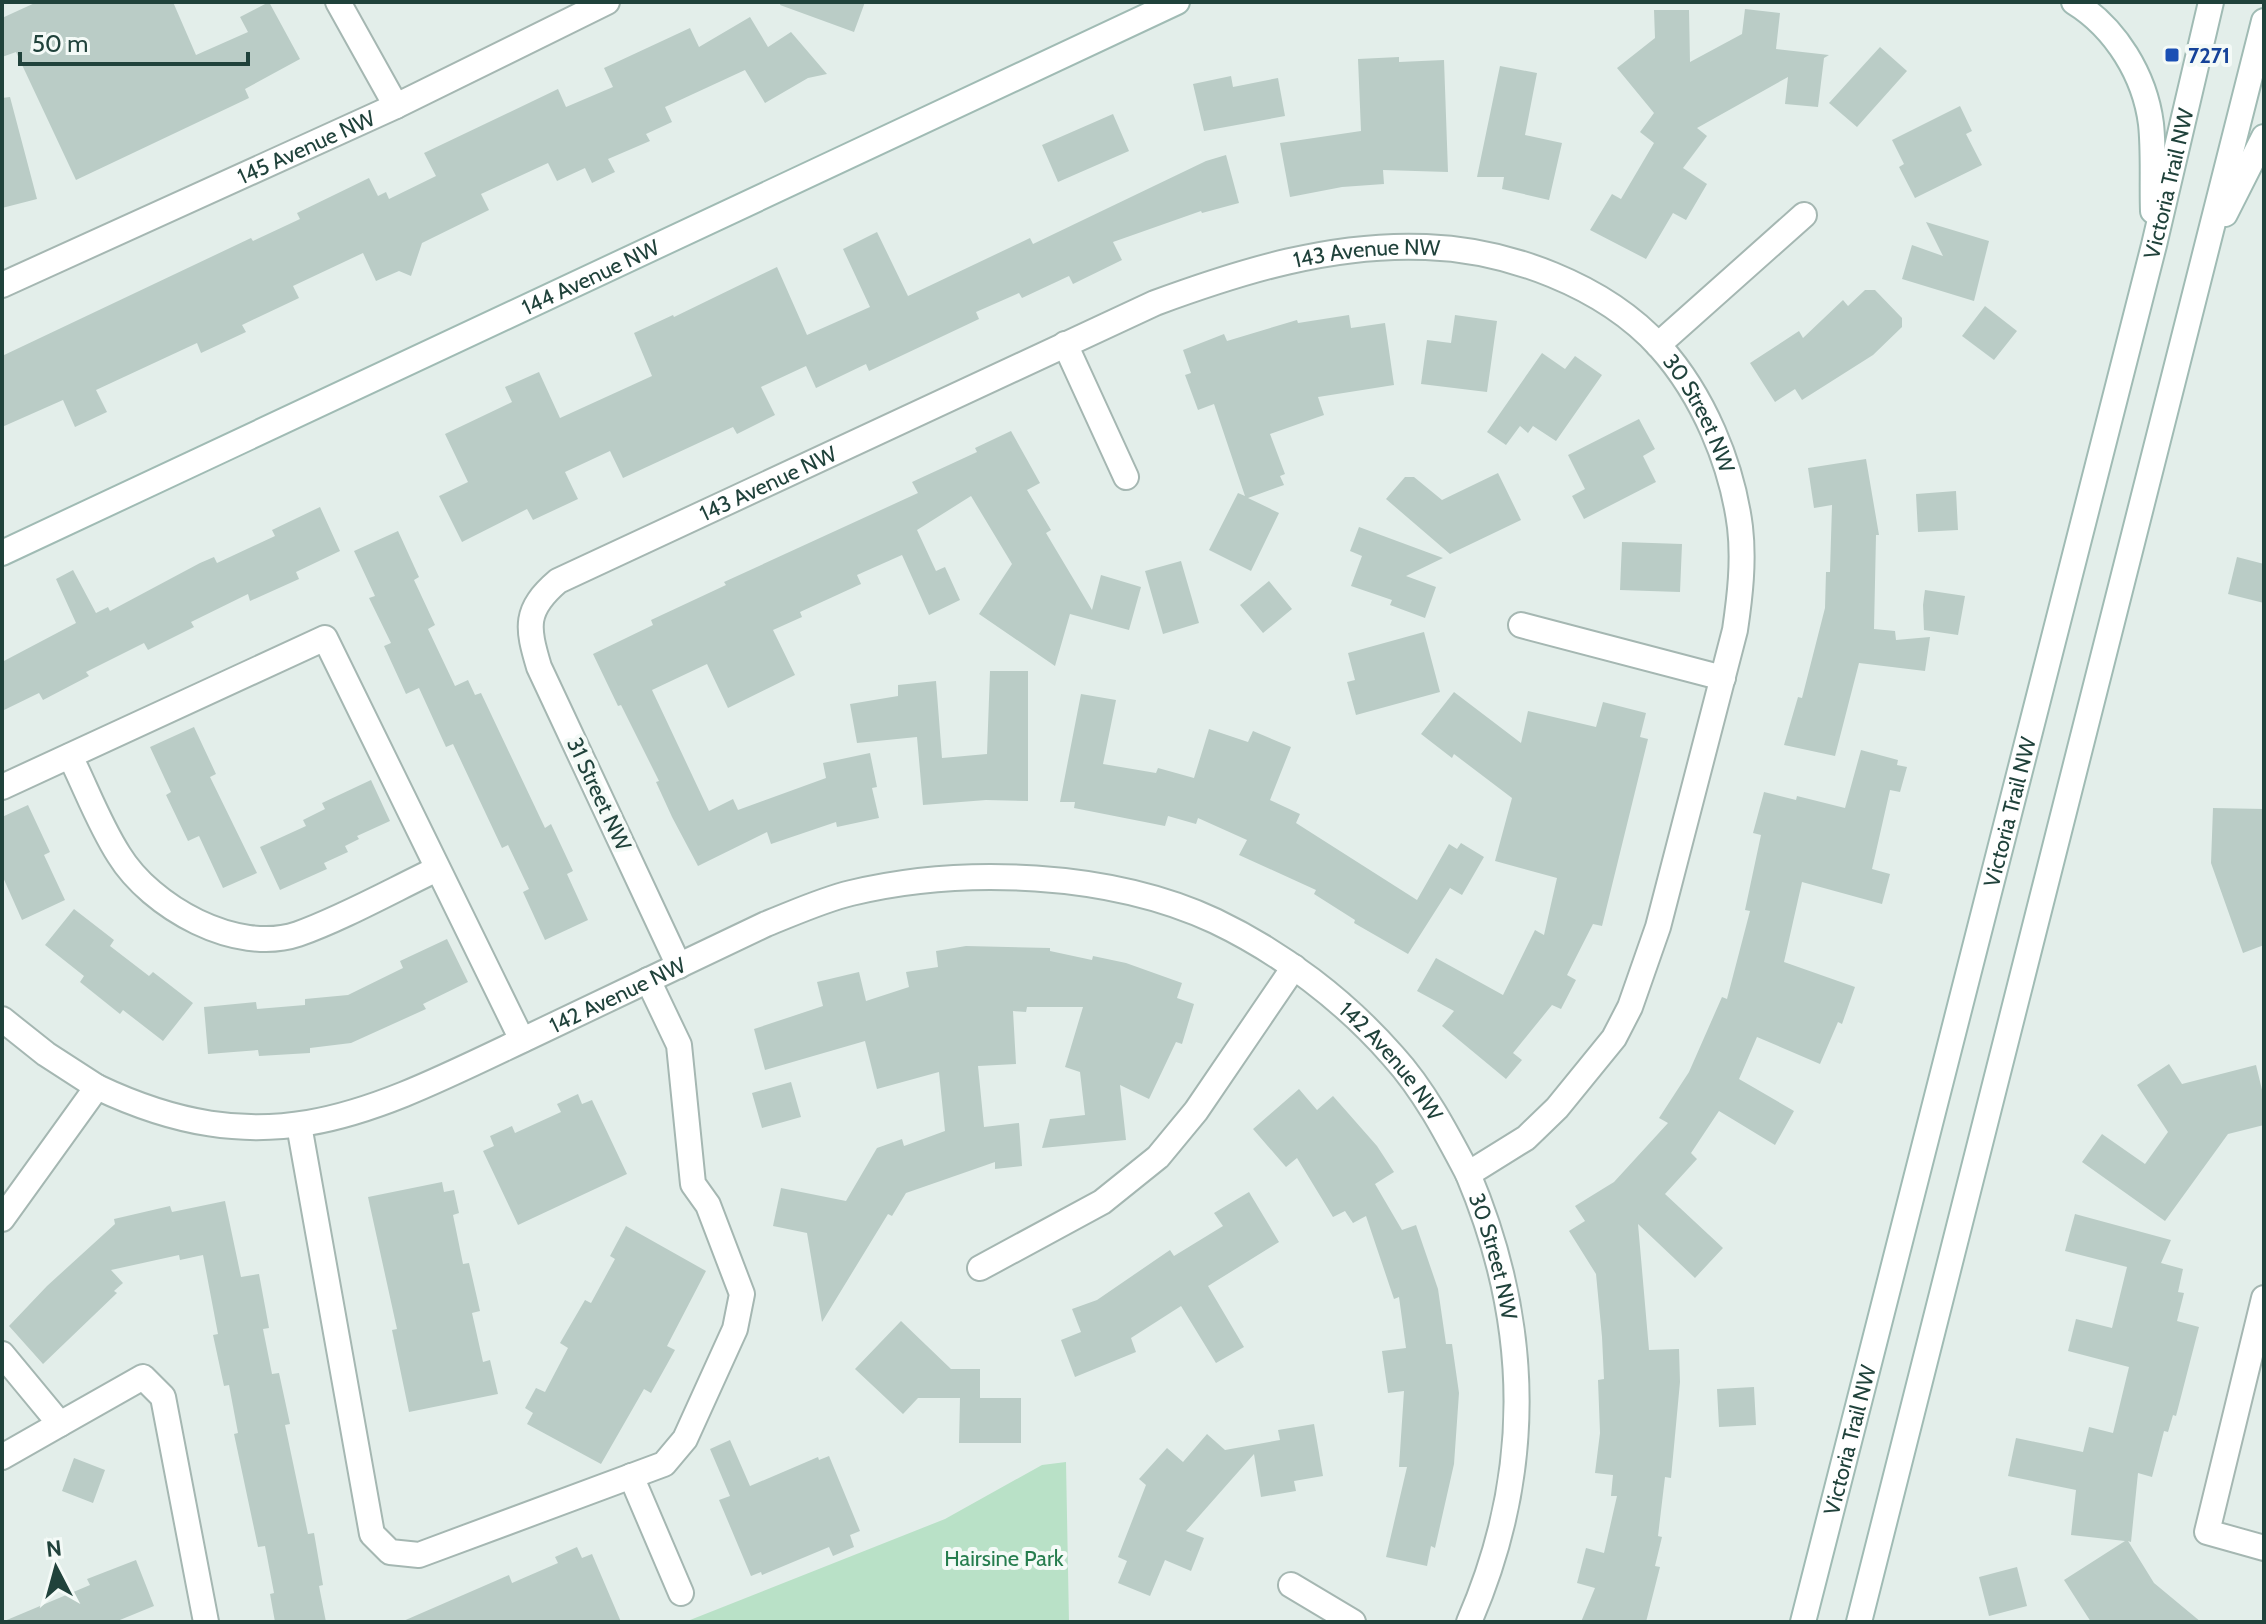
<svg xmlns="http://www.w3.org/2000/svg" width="2266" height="1624" viewBox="0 0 2266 1624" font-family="Cabin,sans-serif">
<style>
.green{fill:#b9e1c7}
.building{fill:#baccc6}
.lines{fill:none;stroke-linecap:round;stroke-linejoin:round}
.street-casing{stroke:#a5b7b2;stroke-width:28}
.secondary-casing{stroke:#a0bbb4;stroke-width:28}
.street{stroke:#fff;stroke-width:24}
.secondary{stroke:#fff;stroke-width:24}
.transit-dot{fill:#1a4fb4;stroke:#f4faf7;stroke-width:3}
.labels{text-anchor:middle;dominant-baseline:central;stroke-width:8;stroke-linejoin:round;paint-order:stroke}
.transit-label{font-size:22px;font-weight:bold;fill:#164399;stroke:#f4faf7;text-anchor:start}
.street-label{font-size:22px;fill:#20423b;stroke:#f4faf7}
.park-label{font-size:22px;fill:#267d4e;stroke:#f4faf7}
</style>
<rect width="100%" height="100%" fill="#e3eeea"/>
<path class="green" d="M 1066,1462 L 1069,1622 L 685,1622 L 945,1519 L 1042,1465 Z"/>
<path class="building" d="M 37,2 L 173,2 L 196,55 L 248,32 L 240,17 L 269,2 L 300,59 L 245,89 L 249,98 L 76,180 L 16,52 L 2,57 L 2,18 Z
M 781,2 L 865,2 L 854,32 L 780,5 Z
M 1745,9 L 1780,13 L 1776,49 L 1829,55 L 1824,58 L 1818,107 L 1785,104 L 1788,77 L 1697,128 L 1707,136 L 1683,168 L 1707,184 L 1686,220 L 1673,213 L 1646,259 L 1590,230 L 1612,194 L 1621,199 L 1654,143 L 1640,132 L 1654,113 L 1617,68 L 1655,38 L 1654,10 L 1689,10 L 1690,62 L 1742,34 Z
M 750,17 L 768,47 L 791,32 L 827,74 L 808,78 L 765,103 L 745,70 L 665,107 L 672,122 L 646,134 L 650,141 L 608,159 L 615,172 L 592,183 L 585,168 L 557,181 L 548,163 L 481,194 L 489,210 L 422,243 L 411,276 L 399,271 L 376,281 L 363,253 L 293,286 L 299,298 L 242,325 L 246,332 L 201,353 L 197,343 L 96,390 L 107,412 L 75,427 L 63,400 L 2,427 L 2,356 L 251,238 L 253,241 L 300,219 L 297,213 L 369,178 L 378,196 L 386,192 L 389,199 L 436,176 L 424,153 L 558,89 L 566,107 L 613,87 L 604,68 L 690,28 L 699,47 Z
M 1880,47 L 1907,71 L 1857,127 L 1829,103 Z
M 1399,57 L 1399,62 L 1444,60 L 1448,172 L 1383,170 L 1384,184 L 1342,187 L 1290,197 L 1280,143 L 1361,131 L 1358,59 Z
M 1500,66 L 1537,73 L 1525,135 L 1562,143 L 1549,200 L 1502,189 L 1504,177 L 1477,177 Z
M 1231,76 L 1233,87 L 1278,78 L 1285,116 L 1204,131 L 1193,84 Z
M 10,97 L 37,199 L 2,208 L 2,98 Z
M 1960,106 L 1972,131 L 1966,134 L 1982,165 L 1915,198 L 1899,167 L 1904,164 L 1892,140 Z
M 1113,114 L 1129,151 L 1058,182 L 1042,145 Z
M 1226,155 L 1239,203 L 1202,213 L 1201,211 L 1113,242 L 1122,260 L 1073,284 L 1069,276 L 1022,298 L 1019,293 L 976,312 L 979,319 L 869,371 L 866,364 L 816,388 L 806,366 L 761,387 L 775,415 L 737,434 L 733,427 L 623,478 L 610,451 L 565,472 L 578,499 L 533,520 L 527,509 L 462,542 L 439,496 L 468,482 L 445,434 L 512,402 L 505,387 L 539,372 L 560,418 L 652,376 L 634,333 L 673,315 L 674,317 L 777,267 L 807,335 L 870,307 L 843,249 L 877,232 L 908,296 L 1030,238 L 1033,244 L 1206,161 Z
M 1926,222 L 1989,241 L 1974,301 L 1902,279 L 1912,245 L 1943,256 Z
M 1865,290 L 1875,290 L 1902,318 L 1902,327 L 1873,355 L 1802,400 L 1795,389 L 1775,402 L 1750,363 L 1799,331 L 1803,338 L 1843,300 L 1848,306 Z
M 1985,306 L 2017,331 L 1994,360 L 1962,336 Z
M 1349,315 L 1351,328 L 1385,323 L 1394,385 L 1318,397 L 1324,415 L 1270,434 L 1285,474 L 1280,476 L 1284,485 L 1248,498 L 1279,513 L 1251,571 L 1209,550 L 1238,493 L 1245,496 L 1214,404 L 1198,410 L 1185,375 L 1191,373 L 1183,350 L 1224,334 L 1227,341 L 1297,320 L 1298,323 Z
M 1455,315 L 1497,321 L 1487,392 L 1421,384 L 1427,340 L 1451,343 Z
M 1542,353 L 1565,369 L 1575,356 L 1602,375 L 1556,441 L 1533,426 L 1528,433 L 1520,426 L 1506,445 L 1487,432 Z
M 1639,419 L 1655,449 L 1643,456 L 1656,482 L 1584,519 L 1572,496 L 1585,489 L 1568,455 Z
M 1011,431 L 1040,483 L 1027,490 L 1051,530 L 1046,533 L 1092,610 L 1101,575 L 1141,587 L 1129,630 L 1070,614 L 1055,666 L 979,614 L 1012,564 L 971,496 L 917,530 L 936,571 L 945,567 L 960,600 L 929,615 L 902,555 L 857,575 L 861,584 L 800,612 L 802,617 L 773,630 L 795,675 L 728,708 L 707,664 L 652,690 L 709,811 L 733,799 L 738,810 L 826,778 L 823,763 L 870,753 L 877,787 L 872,788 L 879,818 L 837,827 L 836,822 L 771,844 L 767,832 L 698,866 L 672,817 L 656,782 L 659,781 L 621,705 L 618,706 L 593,654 L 653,625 L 651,620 L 726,585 L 724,582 L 918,493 L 912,482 L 977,452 L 975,448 Z
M 1866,459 L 1879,535 L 1876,535 L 1874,629 L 1895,631 L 1896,640 L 1930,637 L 1925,671 L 1859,663 L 1835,756 L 1784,745 L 1798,697 L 1802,698 L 1825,608 L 1826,572 L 1830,572 L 1832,505 L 1814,508 L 1808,468 Z
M 1498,473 L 1521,520 L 1450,554 L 1386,499 L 1405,477 L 1414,477 L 1442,500 Z
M 1956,491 L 1958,530 L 1918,532 L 1916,494 Z
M 320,507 L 340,551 L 296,572 L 299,579 L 250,601 L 248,594 L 191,622 L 194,627 L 148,650 L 144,643 L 86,672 L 89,676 L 43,700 L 39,693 L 2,711 L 2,662 L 76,623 L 56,579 L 73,570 L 96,613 L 108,607 L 110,611 L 200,563 L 214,557 L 217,563 L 275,536 L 272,530 Z
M 1359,527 L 1443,558 L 1406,576 L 1436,587 L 1425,618 L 1390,605 L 1392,600 L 1351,586 L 1362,556 L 1350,551 Z
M 398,531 L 419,577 L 414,580 L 435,625 L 428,629 L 455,686 L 468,680 L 475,695 L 481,693 L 545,828 L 551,824 L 573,871 L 567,874 L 588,920 L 545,940 L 523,892 L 529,889 L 508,845 L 502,848 L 453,744 L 446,747 L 419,688 L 406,694 L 384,646 L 391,643 L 369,598 L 375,596 L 354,551 Z
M 1622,542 L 1682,544 L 1680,592 L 1620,590 Z
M 2237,557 L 2264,564 L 2264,603 L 2228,594 Z
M 1181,561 L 1199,623 L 1163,634 L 1145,571 Z
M 1269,581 L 1292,609 L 1263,633 L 1240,605 Z
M 1925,590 L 1965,596 L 1958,635 L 1924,630 L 1923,605 Z
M 1424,632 L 1440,692 L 1356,715 L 1347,682 L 1355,680 L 1348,653 Z
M 990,671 L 1028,671 L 1028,801 L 986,800 L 923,805 L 917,737 L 857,743 L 850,704 L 898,696 L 898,685 L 936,681 L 942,758 L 987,754 Z
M 1454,692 L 1521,743 L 1528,711 L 1596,727 L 1603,702 L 1646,713 L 1640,737 L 1648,739 L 1602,926 L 1593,924 L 1567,975 L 1576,980 L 1561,1009 L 1552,1005 L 1513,1053 L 1522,1060 L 1506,1079 L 1442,1026 L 1454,1011 L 1417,991 L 1436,958 L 1503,995 L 1535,930 L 1544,935 L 1557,878 L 1495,861 L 1512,798 L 1454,754 L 1452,758 L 1421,734 Z
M 1081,694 L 1116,700 L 1103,764 L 1156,773 L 1158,768 L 1194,778 L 1209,729 L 1248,742 L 1253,731 L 1291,747 L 1270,800 L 1300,814 L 1296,823 L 1417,900 L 1449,844 L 1457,849 L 1461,843 L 1484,857 L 1462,895 L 1450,888 L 1408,954 L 1354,923 L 1355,920 L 1314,894 L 1316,890 L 1239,855 L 1247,840 L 1198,818 L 1196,824 L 1168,816 L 1165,826 L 1074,808 L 1075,802 L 1060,802 Z
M 194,727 L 216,774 L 210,777 L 257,873 L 223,888 L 199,836 L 188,841 L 166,795 L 171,792 L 150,747 Z
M 1861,750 L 1898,760 L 1897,765 L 1907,767 L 1900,792 L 1890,790 L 1872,869 L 1890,874 L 1882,904 L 1802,882 L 1784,962 L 1855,987 L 1842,1024 L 1838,1022 L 1820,1064 L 1757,1037 L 1739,1079 L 1794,1111 L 1775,1145 L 1719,1111 L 1691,1153 L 1697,1159 L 1665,1194 L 1723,1248 L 1695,1278 L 1638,1224 L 1649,1350 L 1679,1349 L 1680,1382 L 1671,1478 L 1665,1477 L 1658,1536 L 1662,1537 L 1655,1566 L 1660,1567 L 1646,1622 L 1581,1622 L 1595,1588 L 1577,1583 L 1586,1548 L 1604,1553 L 1617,1496 L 1611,1496 L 1613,1475 L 1595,1473 L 1600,1433 L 1598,1380 L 1604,1379 L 1602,1337 L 1596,1274 L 1569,1231 L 1585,1221 L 1575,1206 L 1614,1182 L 1668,1123 L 1659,1118 L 1689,1072 L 1722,997 L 1727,999 L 1750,911 L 1745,910 L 1761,835 L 1753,833 L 1764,792 L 1796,800 L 1797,796 L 1845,808 Z
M 371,780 L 390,821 L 357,836 L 359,839 L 345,846 L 348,852 L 324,863 L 327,869 L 280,890 L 260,847 L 306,826 L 303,820 L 325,809 L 322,803 Z
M 28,805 L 50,852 L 44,855 L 65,900 L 22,920 L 2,875 L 2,817 Z
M 2213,808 L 2264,809 L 2264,945 L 2243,953 L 2211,863 Z
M 74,909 L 114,940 L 110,946 L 149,976 L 153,972 L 193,1003 L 163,1041 L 123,1010 L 120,1014 L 80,982 L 84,976 L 45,945 Z
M 447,939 L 468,982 L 423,1004 L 426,1009 L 351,1043 L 310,1048 L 310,1053 L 259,1056 L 258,1050 L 208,1054 L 204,1007 L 256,1002 L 257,1009 L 305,1005 L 305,999 L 348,995 L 403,968 L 400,961 Z
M 966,946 L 1050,948 L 1050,951 L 1092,960 L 1093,956 L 1126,963 L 1182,983 L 1177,998 L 1194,1004 L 1182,1044 L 1176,1042 L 1149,1099 L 1120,1085 L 1126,1140 L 1042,1148 L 1050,1119 L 1085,1115 L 1080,1072 L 1065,1067 L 1083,1007 L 1027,1007 L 1026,1012 L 1013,1011 L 1016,1064 L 978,1066 L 984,1127 L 1019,1123 L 1022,1166 L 995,1169 L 995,1162 L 906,1193 L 892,1216 L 888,1214 L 822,1322 L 807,1233 L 773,1226 L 781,1188 L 846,1201 L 877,1148 L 902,1139 L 904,1146 L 945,1131 L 939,1072 L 877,1089 L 865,1041 L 765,1070 L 754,1029 L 823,1006 L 817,982 L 859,972 L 866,1001 L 909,987 L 906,972 L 938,967 L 936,951 Z
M 2169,1064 L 2182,1084 L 2256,1065 L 2264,1098 L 2264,1125 L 2228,1134 L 2165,1221 L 2082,1162 L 2102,1134 L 2145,1164 L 2168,1132 L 2137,1085 Z
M 791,1082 L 801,1117 L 762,1128 L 752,1093 Z
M 1299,1089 L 1317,1110 L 1333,1096 L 1377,1146 L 1394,1172 L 1375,1184 L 1402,1230 L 1416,1225 L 1438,1289 L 1446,1344 L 1452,1344 L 1459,1393 L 1454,1464 L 1435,1548 L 1431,1546 L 1427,1566 L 1386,1557 L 1407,1467 L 1399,1467 L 1404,1391 L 1388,1393 L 1382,1351 L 1406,1348 L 1399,1297 L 1394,1299 L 1366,1216 L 1353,1223 L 1345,1211 L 1333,1217 L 1297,1158 L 1286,1167 L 1253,1129 Z
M 578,1094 L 582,1104 L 592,1100 L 627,1174 L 518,1225 L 483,1151 L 494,1146 L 490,1136 L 512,1126 L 515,1133 L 561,1112 L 557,1104 Z
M 442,1182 L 444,1192 L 454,1190 L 459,1213 L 453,1215 L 463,1264 L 469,1263 L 480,1311 L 472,1313 L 483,1362 L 490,1360 L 498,1394 L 409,1412 L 392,1330 L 397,1329 L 368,1197 Z
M 1249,1192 L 1279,1242 L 1208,1286 L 1244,1347 L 1216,1363 L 1181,1306 L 1131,1338 L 1136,1352 L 1075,1377 L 1061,1340 L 1081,1332 L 1072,1309 L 1097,1300 L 1170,1250 L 1174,1256 L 1223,1226 L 1214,1213 Z
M 225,1201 L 241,1277 L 259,1274 L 269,1328 L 263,1329 L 272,1374 L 279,1373 L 290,1424 L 285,1425 L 308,1534 L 314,1533 L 323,1585 L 319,1586 L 326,1622 L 275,1622 L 270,1594 L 274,1593 L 265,1546 L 258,1547 L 234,1434 L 238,1433 L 229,1385 L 224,1386 L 213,1335 L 218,1334 L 203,1255 L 180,1260 L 179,1255 L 111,1270 L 123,1283 L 114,1291 L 117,1293 L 43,1364 L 9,1326 L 47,1286 L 115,1224 L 114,1219 L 170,1206 L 172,1212 Z
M 2075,1214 L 2171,1240 L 2161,1263 L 2183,1269 L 2178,1292 L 2184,1293 L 2177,1321 L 2199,1327 L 2176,1416 L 2173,1415 L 2168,1432 L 2164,1431 L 2152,1477 L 2138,1473 L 2131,1542 L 2128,1541 L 2154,1583 L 2201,1622 L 2091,1622 L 2064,1580 L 2125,1541 L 2071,1535 L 2076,1490 L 2008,1476 L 2016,1438 L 2083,1452 L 2089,1427 L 2113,1433 L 2129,1367 L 2068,1351 L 2076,1319 L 2112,1328 L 2127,1267 L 2065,1251 Z
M 626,1226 L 706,1271 L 667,1346 L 675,1350 L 651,1393 L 644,1389 L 601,1464 L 527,1424 L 533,1413 L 525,1408 L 536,1388 L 545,1392 L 568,1348 L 560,1343 L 585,1300 L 591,1303 L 615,1259 L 610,1256 Z
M 901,1321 L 951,1369 L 980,1369 L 980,1398 L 964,1398 L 1021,1398 L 1021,1443 L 959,1443 L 960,1398 L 918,1398 L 903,1414 L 855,1369 Z
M 1754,1387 L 1756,1425 L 1719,1427 L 1717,1389 Z
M 1314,1424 L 1323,1476 L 1294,1481 L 1296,1491 L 1261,1497 L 1254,1454 L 1186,1531 L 1204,1538 L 1191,1571 L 1165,1560 L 1150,1596 L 1118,1583 L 1127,1561 L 1118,1557 L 1146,1485 L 1139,1479 L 1167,1448 L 1183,1462 L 1207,1434 L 1225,1450 L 1280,1440 L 1278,1430 Z
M 730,1440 L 750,1486 L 818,1457 L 819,1460 L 829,1456 L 860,1531 L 850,1535 L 854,1547 L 833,1556 L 829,1547 L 762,1575 L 761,1572 L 751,1576 L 719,1500 L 730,1496 L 710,1449 Z
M 74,1458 L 105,1470 L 93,1503 L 62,1491 Z
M 577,1547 L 582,1558 L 592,1554 L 621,1622 L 401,1622 L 509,1575 L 512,1583 L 558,1563 L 555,1557 Z
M 136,1560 L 154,1606 L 115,1622 L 2,1622 L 90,1585 L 87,1579 Z
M 2017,1567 L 2027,1606 L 1989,1616 L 1979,1577 Z"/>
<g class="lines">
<g class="street-casing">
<g id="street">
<path d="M 338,2 L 396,106"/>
<path id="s1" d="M 2,285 L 396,106 L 607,2"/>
<path d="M 1065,344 L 1126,477"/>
<path d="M 1658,345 L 1804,215"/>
<path d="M 1521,625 L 1723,678"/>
<path d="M 70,756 C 86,788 99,824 119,855 C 151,907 236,955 298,934 C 343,918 393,890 437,869"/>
<path d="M 2,787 L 325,638 L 522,1040"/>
<path id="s2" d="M 679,966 L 539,667 C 527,627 524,610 558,581 L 1155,303 C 1242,271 1332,243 1426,247 C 1508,250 1604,285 1660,347 C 1703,395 1732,464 1740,527 C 1744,561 1740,596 1735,630 L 1658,927 L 1630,1007 L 1614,1038 L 1557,1108 L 1526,1138 L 1468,1174 C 1531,1323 1534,1473 1469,1622"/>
<path d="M 2,1019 L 46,1054 L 97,1087"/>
<path d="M 299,1125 L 372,1534 L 390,1552 L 419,1555 L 664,1464 L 685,1439 L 735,1329 L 742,1294 L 708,1205 L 693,1184 L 679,1045 L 648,980"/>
<path id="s3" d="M 2,1219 L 97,1087 C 270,1169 371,1112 529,1037 C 608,999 687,962 766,924 C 794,913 822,900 851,893 C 963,866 1110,872 1215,921 C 1282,953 1345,1001 1393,1056 C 1424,1090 1447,1134 1468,1174"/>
<path d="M 980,1268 L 1102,1202 L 1158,1157 L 1196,1111 L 1294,967"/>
<path d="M 2264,1298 L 2207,1532 L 2264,1548"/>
<path d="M 2,1354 L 60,1424 L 2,1457"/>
<path d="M 60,1424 L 143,1377 L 163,1397 L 206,1622"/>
<path d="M 631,1476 L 681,1593"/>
<path d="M 1291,1585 L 1353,1622"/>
</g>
</g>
<g class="secondary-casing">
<g id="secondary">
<path d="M 2074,2 C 2116,28 2145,76 2151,124 C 2154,152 2152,182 2153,211"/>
<path d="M 2225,214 L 2264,137"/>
<path id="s4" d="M 2,553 L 1177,2"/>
<path id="s5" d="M 1803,1622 L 2154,245 L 2211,2"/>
<path d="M 1859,1622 L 2264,21"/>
</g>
</g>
<use href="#street" class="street"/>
<use href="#secondary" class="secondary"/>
</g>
<rect class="transit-dot" x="2164" y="47" width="16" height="16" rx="4"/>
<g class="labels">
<g class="transit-label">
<text x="2188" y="55">7271</text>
</g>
<g class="street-label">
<text stroke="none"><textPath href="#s1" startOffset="334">145 Avenue NW</textPath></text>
<text stroke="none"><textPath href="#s5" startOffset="1484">Victoria Trail NW</textPath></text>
<text stroke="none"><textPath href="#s2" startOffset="1304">143 Avenue NW</textPath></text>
<text stroke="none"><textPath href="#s4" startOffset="650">144 Avenue NW</textPath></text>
<text stroke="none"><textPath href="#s2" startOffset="1702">30 Street NW</textPath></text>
<text stroke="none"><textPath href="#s2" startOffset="658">143 Avenue NW</textPath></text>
<text transform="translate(599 794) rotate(65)">31 Street NW</text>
<text stroke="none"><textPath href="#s5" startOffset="836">Victoria Trail NW</textPath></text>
<text stroke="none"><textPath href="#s3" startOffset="716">142 Avenue NW</textPath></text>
<text stroke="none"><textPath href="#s3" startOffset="1570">142 Avenue NW</textPath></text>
<text stroke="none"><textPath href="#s2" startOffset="2642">30 Street NW</textPath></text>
<text stroke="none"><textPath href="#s5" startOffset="188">Victoria Trail NW</textPath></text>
</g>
<g class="park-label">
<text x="1004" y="1558">Hairsine Park</text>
</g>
</g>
<rect width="2266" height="1624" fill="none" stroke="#20423b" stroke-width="8"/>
<g transform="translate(56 1568) rotate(354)" stroke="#f4faf7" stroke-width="6" paint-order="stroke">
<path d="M0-6L14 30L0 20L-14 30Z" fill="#20423b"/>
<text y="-12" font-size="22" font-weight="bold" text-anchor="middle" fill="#20423b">N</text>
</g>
<path d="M20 52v12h228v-12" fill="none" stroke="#20423b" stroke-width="4"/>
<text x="32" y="52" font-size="24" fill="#20423b" stroke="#f4faf7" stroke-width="6" paint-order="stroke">50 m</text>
</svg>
